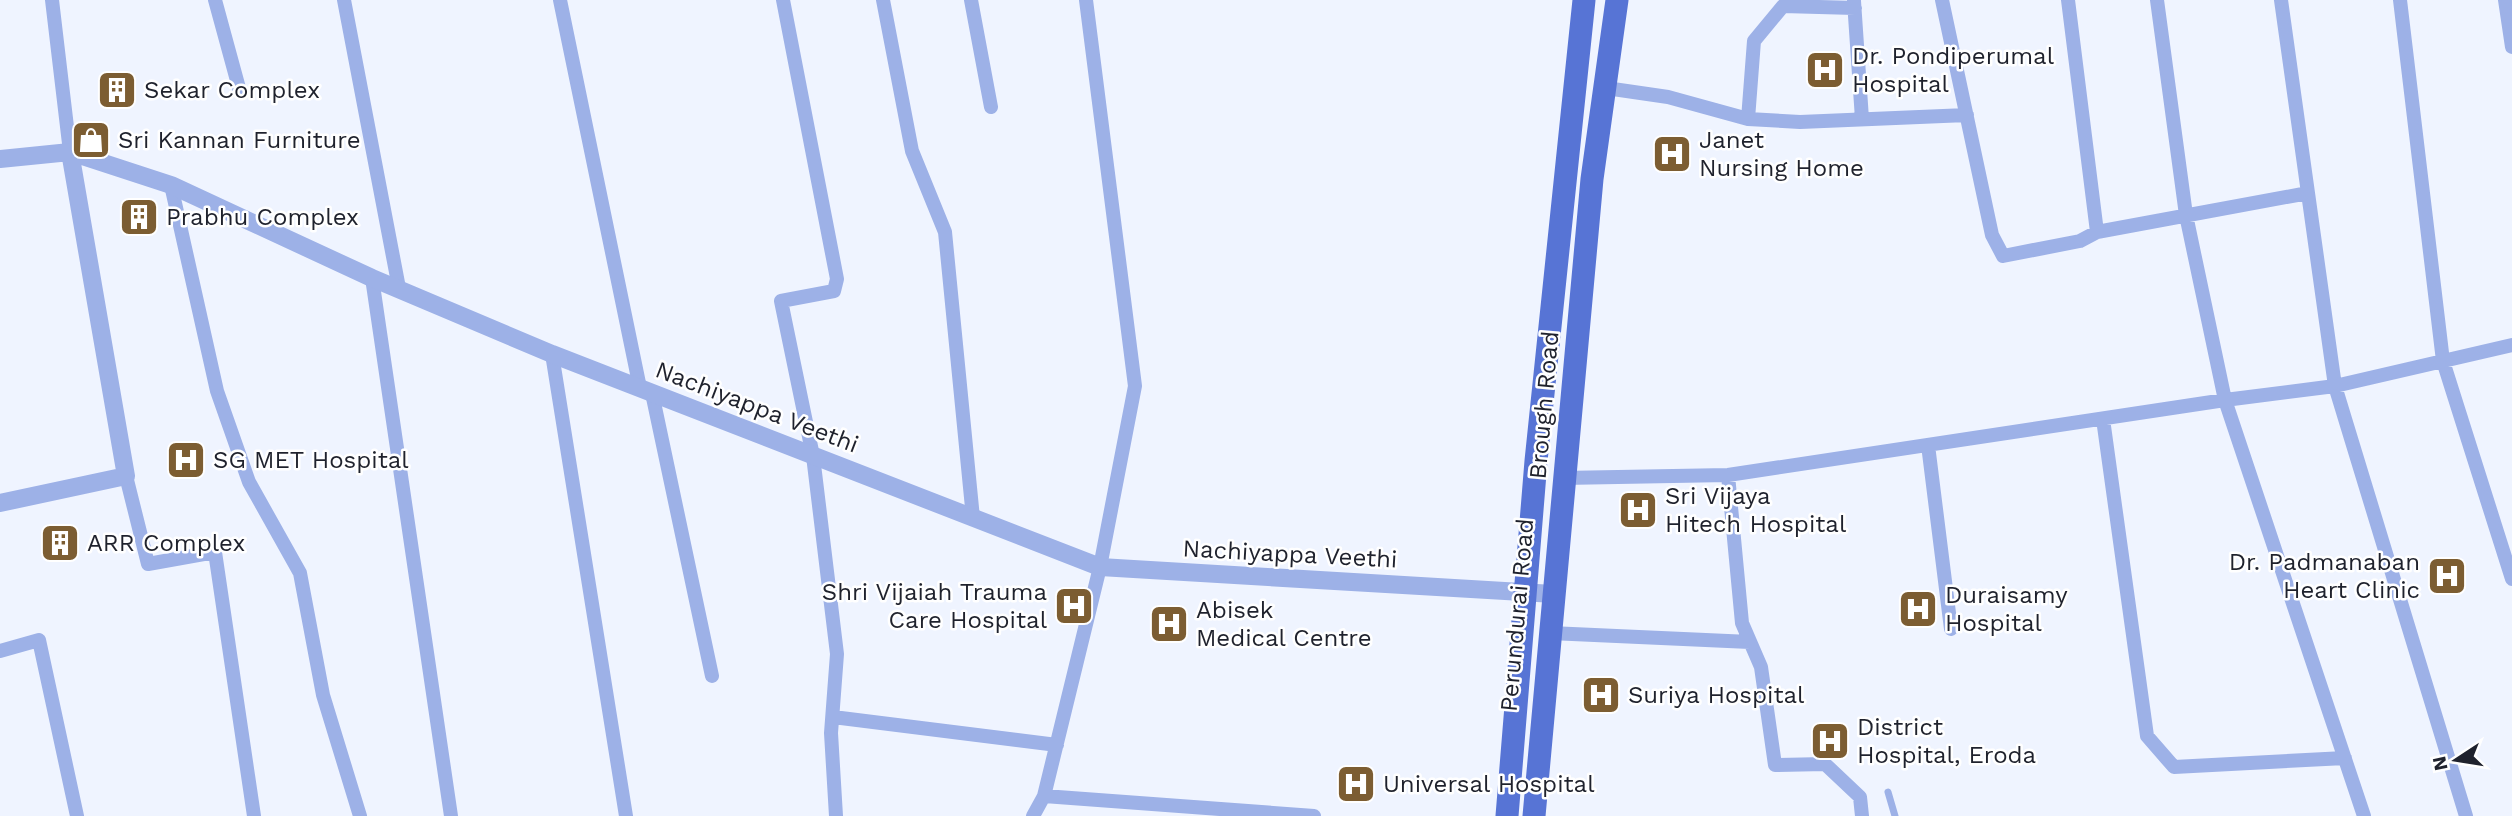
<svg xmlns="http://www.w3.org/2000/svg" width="2512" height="816" viewBox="0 0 2512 816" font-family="'Work Sans',sans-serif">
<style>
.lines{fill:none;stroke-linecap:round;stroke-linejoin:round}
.service{stroke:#9db1e7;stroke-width:7}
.minor{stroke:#9db1e7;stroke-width:14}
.tertiary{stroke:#9db1e7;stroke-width:18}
.primary{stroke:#5774d5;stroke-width:23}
.labels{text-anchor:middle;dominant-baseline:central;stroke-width:5;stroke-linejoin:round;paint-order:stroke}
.poi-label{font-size:24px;fill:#1f222d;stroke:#fff;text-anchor:start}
.street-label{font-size:24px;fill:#1f222d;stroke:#fff}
</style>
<rect width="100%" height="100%" fill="#eff4ff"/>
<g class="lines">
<path class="service" d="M 1888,792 L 1895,816"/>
<path class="minor" d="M 52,0 L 70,152
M 215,0 L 239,88
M 344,0 L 399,288
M 560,0 L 640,388
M 783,0 L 837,279 L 834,291 L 781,301 L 813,456 L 837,654 L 831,733 L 836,816
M 883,0 L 912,151 L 945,232 L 973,518
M 971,0 L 991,107
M 1942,0 L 1992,235 L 2003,256 L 2080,241 L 2097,232 L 2308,193
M 2068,0 L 2097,232
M 2157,0 L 2186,215 L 2225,400 L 2364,816
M 2281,0 L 2335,386 L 2466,816
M 2400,0 L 2443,361 L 2512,579
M 2505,0 L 2512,47
M 1854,1 L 1862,119
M 1606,88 L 1668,97 L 1748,119 L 1800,122 L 1967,115
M 1748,119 L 1754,41 L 1783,6 L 1855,8
M 171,185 L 217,391 L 249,482 L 300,573 L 323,695 L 360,816
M 372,278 L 451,816
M 552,354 L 626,816
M 652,393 L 712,676
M 2103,419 L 2147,736 L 2174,767 L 2345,758
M 1928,445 L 1951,629
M 1728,475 L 1742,623 L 1761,667 L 1775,765 L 1825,764 L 1860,797 L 1862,816
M 126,476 L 148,564 L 215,552 L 254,816
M 1563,478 L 1728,475 L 2225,400 L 2335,386 L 2512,345
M 1550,633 L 1750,642
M 0,651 L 39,640 L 77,816
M 833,717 L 1057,745
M 1044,796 L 1314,816
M 1033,816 L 1044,796 L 1100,567 L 1135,386 L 1086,0"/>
<path class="tertiary" d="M 0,159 L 70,152 L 171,185 L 372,278 L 552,354 L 1100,567 L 1554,594
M 0,503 L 126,476 L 70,152"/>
<path class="primary" d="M 1507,816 L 1536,461 L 1584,0
M 1534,816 L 1592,179 L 1617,0"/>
</g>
<defs>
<g id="hospital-square" transform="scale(2.0125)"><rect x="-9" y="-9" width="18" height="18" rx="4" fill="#7c5d32" stroke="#fff"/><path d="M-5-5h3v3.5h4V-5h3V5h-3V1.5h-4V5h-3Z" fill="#fff"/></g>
<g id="building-square" transform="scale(2.0125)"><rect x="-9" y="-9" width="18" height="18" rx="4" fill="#7c5d32" stroke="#fff"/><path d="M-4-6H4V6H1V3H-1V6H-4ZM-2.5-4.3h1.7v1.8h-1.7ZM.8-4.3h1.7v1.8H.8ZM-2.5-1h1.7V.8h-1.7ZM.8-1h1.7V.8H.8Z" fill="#fff"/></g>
<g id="shop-square" transform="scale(2.0125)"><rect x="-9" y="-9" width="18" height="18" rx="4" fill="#7c5d32" stroke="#fff"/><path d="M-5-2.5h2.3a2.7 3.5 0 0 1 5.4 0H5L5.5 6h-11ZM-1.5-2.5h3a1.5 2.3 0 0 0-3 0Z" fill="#fff"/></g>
</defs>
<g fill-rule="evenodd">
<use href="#hospital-square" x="1825" y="70"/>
<use href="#building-square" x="117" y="90"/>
<use href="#shop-square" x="91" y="140"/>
<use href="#hospital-square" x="1672" y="154"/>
<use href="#building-square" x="139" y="217"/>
<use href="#hospital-square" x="186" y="460"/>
<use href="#hospital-square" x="1638" y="510"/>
<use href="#building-square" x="60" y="543"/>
<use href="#hospital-square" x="2447" y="576"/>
<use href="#hospital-square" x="1074" y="606"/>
<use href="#hospital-square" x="1918" y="609"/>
<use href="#hospital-square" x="1169" y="624"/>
<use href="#hospital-square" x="1601" y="695"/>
<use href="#hospital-square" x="1830" y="741"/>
<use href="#hospital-square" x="1356" y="784"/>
</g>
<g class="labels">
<g class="poi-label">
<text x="1852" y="56">Dr. Pondiperumal<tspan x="1852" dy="28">Hospital</tspan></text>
<text x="144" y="90">Sekar Complex</text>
<text x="118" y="140">Sri Kannan Furniture</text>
<text x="1699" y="140">Janet<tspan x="1699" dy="28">Nursing Home</tspan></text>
<text x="166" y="217">Prabhu Complex</text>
<text x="213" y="460">SG MET Hospital</text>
<text x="1665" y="496">Sri Vijaya<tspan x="1665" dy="28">Hitech Hospital</tspan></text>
<text x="87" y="543">ARR Complex</text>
<text x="2420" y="562" text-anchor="end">Dr. Padmanaban<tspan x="2420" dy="28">Heart Clinic</tspan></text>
<text x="1047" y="592" text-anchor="end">Shri Vijaiah Trauma<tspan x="1047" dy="28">Care Hospital</tspan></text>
<text x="1945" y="595">Duraisamy<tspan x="1945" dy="28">Hospital</tspan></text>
<text x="1196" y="610">Abisek<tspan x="1196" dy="28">Medical Centre</tspan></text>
<text x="1628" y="695">Suriya Hospital</text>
<text x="1857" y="727">District<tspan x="1857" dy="28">Hospital, Eroda</tspan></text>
<text x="1383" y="784">Universal Hospital</text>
</g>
<g class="street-label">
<text transform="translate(1544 405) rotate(-85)">Brough Road</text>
<text transform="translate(757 407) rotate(21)">Nachiyappa Veethi</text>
<text transform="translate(1290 554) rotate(3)">Nachiyappa Veethi</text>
<text transform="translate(1517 615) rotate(-85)">Perundurai Road</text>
</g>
</g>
<g transform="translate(2456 760) rotate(258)" stroke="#ffffff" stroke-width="5" paint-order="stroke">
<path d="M0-5L12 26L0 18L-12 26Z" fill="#1f222d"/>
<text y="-10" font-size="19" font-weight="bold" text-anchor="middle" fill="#1f222d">N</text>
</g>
</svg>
